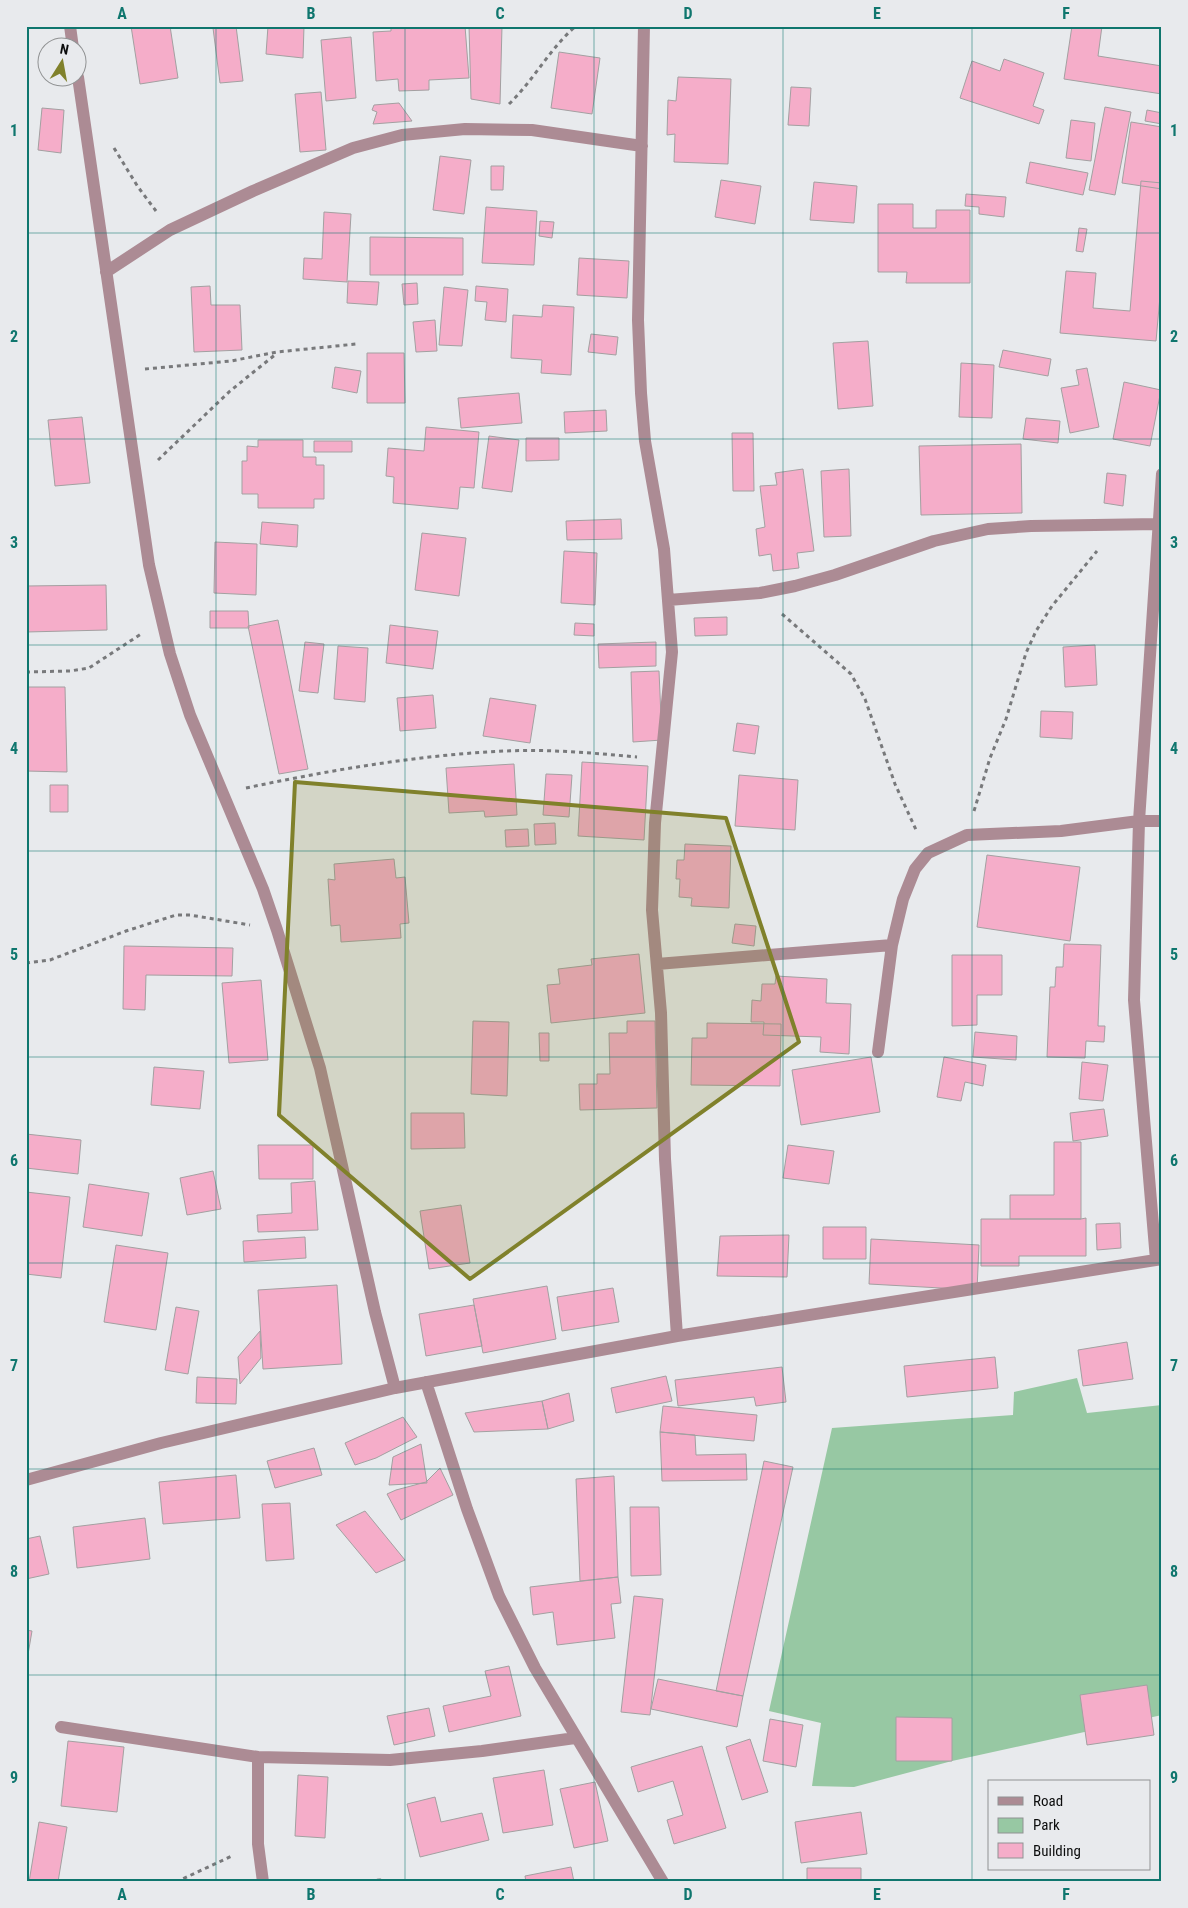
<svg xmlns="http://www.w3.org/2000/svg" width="1188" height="1908" viewBox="0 0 1188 1908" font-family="'Roboto Condensed',sans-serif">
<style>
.green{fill:#97c8a3}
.building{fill:#f5adc9;stroke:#a3a0a1}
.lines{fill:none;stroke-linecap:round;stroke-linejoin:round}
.path{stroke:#78797b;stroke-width:3;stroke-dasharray:4 4;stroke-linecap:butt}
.minor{stroke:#ac8b94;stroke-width:12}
.marked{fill:#80812b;fill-opacity:0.2;stroke:#80812b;stroke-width:4;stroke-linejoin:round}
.grid{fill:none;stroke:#0f766e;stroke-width:1;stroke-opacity:0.55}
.neatline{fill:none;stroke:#0f766e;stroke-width:2}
.grid-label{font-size:16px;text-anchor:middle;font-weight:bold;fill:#0f766e}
</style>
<rect width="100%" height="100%" fill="#e8eaed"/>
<path class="green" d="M 1077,1378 L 1087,1413 L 1162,1405 L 1162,1715 L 952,1761 L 854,1787 L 812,1786 L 821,1723 L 769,1711 L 832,1428 L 1013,1415 L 1014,1392 Z"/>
<path class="building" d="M 131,26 L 170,26 L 178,78 L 140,84 Z
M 236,26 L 243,81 L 220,83 L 213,28 Z
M 268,26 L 304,26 L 303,58 L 266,54 Z
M 391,26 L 465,26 L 469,78 L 429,80 L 429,90 L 399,91 L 398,79 L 376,81 L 373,32 L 391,31 Z
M 469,26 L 502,26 L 500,104 L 471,99 Z
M 1072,26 L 1102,26 L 1098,56 L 1162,66 L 1162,94 L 1064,79 Z
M 351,37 L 356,98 L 326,101 L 321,40 Z
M 559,52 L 600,58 L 592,114 L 551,108 Z
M 1004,59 L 1044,73 L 1033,106 L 1044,110 L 1039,124 L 960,98 L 972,61 L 1000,71 Z
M 678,77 L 731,79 L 728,164 L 674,162 L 675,134 L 667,135 L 668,100 L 676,101 Z
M 791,87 L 811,88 L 809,126 L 788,125 Z
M 321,92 L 326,150 L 300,152 L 295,94 Z
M 399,103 L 412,121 L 373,124 L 377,112 L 372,110 L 374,105 Z
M 1105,107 L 1131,112 L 1115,195 L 1089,190 Z
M 42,108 L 64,110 L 61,153 L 38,150 Z
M 1147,110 L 1162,113 L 1162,124 L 1145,121 Z
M 1071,120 L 1095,123 L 1091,161 L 1066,158 Z
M 1131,122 L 1162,127 L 1162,189 L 1122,183 Z
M 440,156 L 471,160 L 464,214 L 433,210 Z
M 1030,162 L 1088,173 L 1083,195 L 1026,183 Z
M 491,166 L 504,166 L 503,190 L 491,190 Z
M 721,180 L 761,186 L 755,224 L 715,217 Z
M 1141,181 L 1162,183 L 1162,274 L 1156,341 L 1060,333 L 1066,271 L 1096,273 L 1093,308 L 1130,311 Z
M 814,182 L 857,186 L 854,223 L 810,220 Z
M 966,194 L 1006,197 L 1004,217 L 979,214 L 979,207 L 965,206 Z
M 878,204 L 913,204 L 913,228 L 936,228 L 936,210 L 970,210 L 970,283 L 906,283 L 907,272 L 878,272 Z
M 486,207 L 537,211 L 534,265 L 482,263 Z
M 324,212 L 351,214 L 347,282 L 303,279 L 304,258 L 322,259 Z
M 540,221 L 554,222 L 552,238 L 539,236 Z
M 1079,228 L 1087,229 L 1083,252 L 1076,251 Z
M 370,237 L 463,238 L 463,275 L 370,275 Z
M 579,258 L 629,261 L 627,298 L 577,295 Z
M 348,281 L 379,282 L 377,305 L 347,303 Z
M 417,283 L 418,304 L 404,305 L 402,284 Z
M 210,286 L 211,305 L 240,305 L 242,350 L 194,352 L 191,287 Z
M 476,286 L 508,289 L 506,322 L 485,320 L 487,302 L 475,301 Z
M 444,287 L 468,290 L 462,346 L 439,345 Z
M 543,305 L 574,307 L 571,375 L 541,373 L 542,360 L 511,358 L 513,315 L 542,317 Z
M 435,320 L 437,351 L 416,352 L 413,322 Z
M 591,334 L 618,337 L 616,355 L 588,352 Z
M 868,341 L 873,406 L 838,409 L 833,343 Z
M 1003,350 L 1051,359 L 1048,376 L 999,367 Z
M 367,353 L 404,353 L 405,403 L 367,403 Z
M 961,363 L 994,365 L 992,418 L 959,417 Z
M 335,367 L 361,371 L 357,393 L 332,388 Z
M 1087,368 L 1099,427 L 1070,433 L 1061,388 L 1079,385 L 1076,370 Z
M 1124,382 L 1161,390 L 1150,446 L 1113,439 Z
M 519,393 L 522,423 L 461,428 L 458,398 Z
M 606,410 L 607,431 L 565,433 L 564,412 Z
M 82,417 L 90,483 L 55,486 L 48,420 Z
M 1026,418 L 1060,421 L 1058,443 L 1023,439 Z
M 426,427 L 479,432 L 474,488 L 460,487 L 458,509 L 393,503 L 394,477 L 386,476 L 388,448 L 424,451 Z
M 732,433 L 753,433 L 754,491 L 733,491 Z
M 489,436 L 519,440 L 512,492 L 482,488 Z
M 526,438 L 559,438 L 559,460 L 526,461 Z
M 258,440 L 303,440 L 303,457 L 316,457 L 316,465 L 324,465 L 324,499 L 314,499 L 314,508 L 258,508 L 258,494 L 242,494 L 242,461 L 247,461 L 247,446 L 258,447 Z
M 314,441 L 352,441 L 352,452 L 314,452 Z
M 1021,444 L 1022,513 L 921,515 L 919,446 Z
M 803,469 L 814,551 L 797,553 L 799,568 L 773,571 L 771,554 L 759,556 L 756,529 L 765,527 L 760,486 L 777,485 L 775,473 Z
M 849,469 L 851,536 L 824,537 L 821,471 Z
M 1107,473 L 1126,475 L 1123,506 L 1104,503 Z
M 621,519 L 622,539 L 567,540 L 566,521 Z
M 262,522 L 298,525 L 297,547 L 260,544 Z
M 422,533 L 466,538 L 459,596 L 415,590 Z
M 215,542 L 257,544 L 256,595 L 214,593 Z
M 564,551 L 597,553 L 595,605 L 561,603 Z
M 106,585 L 107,630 L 26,632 L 26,586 Z
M 210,611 L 248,611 L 249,628 L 210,628 Z
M 727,617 L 727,635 L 695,636 L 694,618 Z
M 278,620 L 308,769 L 279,774 L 248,626 Z
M 575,623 L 594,624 L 594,636 L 574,635 Z
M 390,625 L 438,631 L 433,669 L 386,663 Z
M 305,642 L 324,644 L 318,693 L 299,691 Z
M 656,642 L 656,666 L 599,668 L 598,644 Z
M 1095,645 L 1097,685 L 1065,687 L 1063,647 Z
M 338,646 L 368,648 L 365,702 L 334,699 Z
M 659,671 L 662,740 L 633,742 L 631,672 Z
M 26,687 L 65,687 L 67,772 L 26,771 Z
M 433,695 L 436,728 L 400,731 L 397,698 Z
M 490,698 L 536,705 L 530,743 L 483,736 Z
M 1041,711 L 1073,712 L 1072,739 L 1040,737 Z
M 737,723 L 759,726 L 755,754 L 733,751 Z
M 582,762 L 648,766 L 644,840 L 578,836 Z
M 514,764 L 517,815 L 485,817 L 484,811 L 449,813 L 446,768 Z
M 546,774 L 572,775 L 569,817 L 543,815 Z
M 739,775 L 798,780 L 795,830 L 735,826 Z
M 50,785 L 68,785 L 68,812 L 50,812 Z
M 555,823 L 556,844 L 535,845 L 534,824 Z
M 528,829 L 529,846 L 506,847 L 505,830 Z
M 685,844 L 731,846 L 729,908 L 691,906 L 692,898 L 679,897 L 680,879 L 676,879 L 677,860 L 684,860 Z
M 987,855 L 1080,867 L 1070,941 L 977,927 Z
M 394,859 L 396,878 L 405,877 L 409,923 L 400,924 L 401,938 L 341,942 L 340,925 L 331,926 L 328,879 L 335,880 L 334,864 Z
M 735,924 L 756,926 L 754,946 L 732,943 Z
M 1064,944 L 1101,945 L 1098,1026 L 1105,1026 L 1104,1042 L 1086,1041 L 1085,1058 L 1047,1057 L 1050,987 L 1055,987 L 1056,967 L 1063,967 Z
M 124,946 L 233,948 L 232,976 L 146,975 L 145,1010 L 123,1009 Z
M 639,954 L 645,1013 L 551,1023 L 547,985 L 560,984 L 558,969 L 592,965 L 591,959 Z
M 952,955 L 1002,955 L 1002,995 L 977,995 L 977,1025 L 952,1026 Z
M 776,976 L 827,979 L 826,1003 L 851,1004 L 849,1054 L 820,1052 L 821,1037 L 763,1035 L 764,1022 L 751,1022 L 752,1000 L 761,1001 L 762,984 L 775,984 Z
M 261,980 L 268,1060 L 229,1063 L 222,983 Z
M 473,1021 L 509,1022 L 507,1096 L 471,1094 Z
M 627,1021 L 655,1021 L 657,1108 L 580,1110 L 579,1084 L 597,1084 L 597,1074 L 610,1074 L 609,1033 L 627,1033 Z
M 707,1023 L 781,1024 L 780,1086 L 691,1085 L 692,1038 L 707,1038 Z
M 975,1032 L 1017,1036 L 1016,1060 L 973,1057 Z
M 539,1033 L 549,1033 L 549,1061 L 540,1061 Z
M 871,1057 L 880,1112 L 801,1125 L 792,1070 Z
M 944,1057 L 986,1065 L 983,1086 L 965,1082 L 961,1101 L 937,1097 Z
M 1082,1062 L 1108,1065 L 1103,1101 L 1079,1099 Z
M 154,1067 L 204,1071 L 200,1109 L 151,1105 Z
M 1104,1109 L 1108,1136 L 1073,1141 L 1070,1113 Z
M 411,1113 L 464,1113 L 465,1148 L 411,1149 Z
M 26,1134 L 81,1140 L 78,1174 L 26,1168 Z
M 1054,1142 L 1081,1142 L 1081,1219 L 1010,1219 L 1010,1195 L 1054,1195 Z
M 258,1145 L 313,1145 L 313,1179 L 259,1179 Z
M 788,1145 L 834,1151 L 829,1184 L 783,1178 Z
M 213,1171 L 221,1209 L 187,1215 L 180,1178 Z
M 315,1181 L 318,1230 L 258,1232 L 257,1215 L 292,1213 L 291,1183 Z
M 89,1184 L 149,1193 L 142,1236 L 83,1227 Z
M 26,1192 L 70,1197 L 61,1278 L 26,1274 L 28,1263 L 26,1262 Z
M 461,1205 L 470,1263 L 429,1269 L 420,1211 Z
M 1086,1218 L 1086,1256 L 1019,1256 L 1019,1266 L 981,1266 L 981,1219 L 1081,1219 Z
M 1120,1223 L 1121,1248 L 1097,1250 L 1096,1224 Z
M 823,1227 L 866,1227 L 866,1259 L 823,1259 Z
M 789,1235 L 787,1277 L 717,1276 L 720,1236 Z
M 305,1237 L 306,1258 L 244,1262 L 243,1241 Z
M 871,1239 L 979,1245 L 977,1290 L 869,1284 Z
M 116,1245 L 168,1253 L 156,1330 L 104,1322 Z
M 337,1285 L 342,1364 L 263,1369 L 258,1290 Z
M 547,1286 L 556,1339 L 483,1353 L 473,1299 Z
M 613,1288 L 619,1322 L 562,1331 L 557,1297 Z
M 474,1305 L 482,1346 L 426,1356 L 419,1314 Z
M 176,1307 L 199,1311 L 188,1374 L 165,1370 Z
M 260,1331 L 261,1358 L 240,1384 L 238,1357 Z
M 1127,1342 L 1133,1379 L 1083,1386 L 1078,1350 Z
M 995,1357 L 998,1388 L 907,1397 L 904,1366 Z
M 782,1367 L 786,1402 L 756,1406 L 754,1397 L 678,1406 L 675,1380 Z
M 666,1376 L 672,1401 L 616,1413 L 611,1388 Z
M 197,1377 L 237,1379 L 236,1404 L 196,1403 Z
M 569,1393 L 574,1421 L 548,1429 L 542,1401 Z
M 542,1401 L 548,1429 L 474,1432 L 465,1413 Z
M 663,1406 L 757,1415 L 754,1441 L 660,1432 Z
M 403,1417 L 417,1437 L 376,1458 L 355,1465 L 345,1443 Z
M 660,1432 L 695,1435 L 696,1455 L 746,1454 L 747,1480 L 662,1481 Z
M 421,1444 L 427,1483 L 389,1485 L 393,1457 Z
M 314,1448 L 322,1475 L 275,1488 L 267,1461 Z
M 764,1461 L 793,1467 L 743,1696 L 716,1691 Z
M 440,1468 L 453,1495 L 401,1520 L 387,1494 L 396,1490 L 426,1482 Z
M 236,1475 L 240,1518 L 163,1524 L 159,1482 Z
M 614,1476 L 618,1577 L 580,1581 L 576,1479 Z
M 290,1503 L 294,1559 L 266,1561 L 262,1504 Z
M 630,1507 L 659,1507 L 661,1575 L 631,1576 Z
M 365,1511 L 405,1560 L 376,1573 L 336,1525 Z
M 145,1518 L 150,1559 L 77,1568 L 73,1527 Z
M 40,1536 L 49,1574 L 26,1579 L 26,1539 Z
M 618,1577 L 621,1603 L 611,1604 L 615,1638 L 557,1645 L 553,1612 L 533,1615 L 530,1587 Z
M 634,1596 L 663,1599 L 650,1715 L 621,1712 Z
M 26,1630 L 32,1631 L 26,1666 Z
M 509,1666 L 521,1716 L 449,1732 L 443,1706 L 491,1696 L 485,1671 Z
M 658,1679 L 743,1696 L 737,1727 L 651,1709 Z
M 1147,1685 L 1154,1735 L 1087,1745 L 1080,1695 Z
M 429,1708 L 435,1736 L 394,1745 L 387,1716 Z
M 896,1717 L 952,1718 L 952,1761 L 896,1761 Z
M 770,1719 L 803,1725 L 796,1767 L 763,1761 Z
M 750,1739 L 768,1792 L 742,1800 L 726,1747 Z
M 68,1741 L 124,1747 L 117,1812 L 61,1806 Z
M 702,1746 L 726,1828 L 674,1844 L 667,1820 L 683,1815 L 673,1781 L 638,1792 L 631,1767 Z
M 544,1770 L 553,1825 L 503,1833 L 493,1778 Z
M 298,1775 L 328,1777 L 325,1838 L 295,1836 Z
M 595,1782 L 608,1841 L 574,1848 L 560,1789 Z
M 435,1797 L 441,1822 L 482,1813 L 489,1840 L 420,1857 L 407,1804 Z
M 861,1812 L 867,1854 L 801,1863 L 795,1822 Z
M 39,1822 L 67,1827 L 58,1882 L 29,1882 Z
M 571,1867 L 574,1882 L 526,1882 L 525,1876 Z
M 807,1868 L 861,1868 L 861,1882 L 807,1882 Z"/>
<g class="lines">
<path class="path" d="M 509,104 C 534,80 550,48 576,26
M 114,148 L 138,187 L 156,211
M 145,369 L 231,361 L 277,352 L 356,344
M 158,460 L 230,391 L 276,354
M 782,614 L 851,674 L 865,699 L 895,784 L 917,832
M 26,672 L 70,671 L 89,668 L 141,634
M 246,788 C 331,770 418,755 505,751 C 549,749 593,753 637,757
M 974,811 L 990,758 L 1006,719 L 1026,653 L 1036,631 L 1052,606 L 1097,551
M 26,963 L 50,960 L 126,931 L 176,915 L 190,915 L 250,925
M 176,1882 L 234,1855
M 361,1882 L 380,1880 L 388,1882"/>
<path class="minor" d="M 70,26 L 73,48
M 644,26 L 638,320 L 641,393 L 645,441 L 664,549 L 672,652 L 655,823 L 652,910 L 661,1013 L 665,1159 L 677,1336
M 78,77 L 149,565 L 170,654 L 190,715 L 263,889 L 277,930 L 320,1068 L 375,1312 L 395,1388
M 106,272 L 170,230 L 253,191 L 353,148 L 402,135 L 465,129 L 532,130 L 642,146
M 668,600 L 760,593 L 795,586 L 835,575 L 934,541 L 988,529 L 1031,526 L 1158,524
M 657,964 L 892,945
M 878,1052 L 892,945 L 903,899 L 915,869 L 928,853 L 967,835 L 1061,831 L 1139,821 L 1162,821
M 1156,1260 L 1134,1000 L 1139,821 L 1162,474
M 426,1382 L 467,1509 L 499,1596 L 535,1668 L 663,1882
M 26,1480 L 161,1443 L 395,1388 L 677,1336 L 1162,1259
M 61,1727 L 258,1757 L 390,1760 L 482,1751 L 575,1738
M 258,1757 L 258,1844 L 263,1882"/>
</g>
<path class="marked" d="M 295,782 L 726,818 L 799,1042 L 470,1279 L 279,1115 Z"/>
<path class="grid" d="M 216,26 L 216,1882M 405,26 L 405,1882M 594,26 L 594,1882M 783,26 L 783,1882M 972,26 L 972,1882M 26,233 L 1162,233M 26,439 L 1162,439M 26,645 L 1162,645M 26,851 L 1162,851M 26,1057 L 1162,1057M 26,1263 L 1162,1263M 26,1469 L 1162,1469M 26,1675 L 1162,1675"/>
<rect width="1188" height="1908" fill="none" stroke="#e8eaed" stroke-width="55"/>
<rect x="988" y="1780" width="162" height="90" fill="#e8eaed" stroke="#909293"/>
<rect x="998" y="1797" width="25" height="8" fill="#ac8b94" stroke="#909293"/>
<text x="1033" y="1806" font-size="15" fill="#0c0d0d">Road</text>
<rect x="998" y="1818" width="25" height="15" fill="#97c8a3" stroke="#909293"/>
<text x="1033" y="1830" font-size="15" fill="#0c0d0d">Park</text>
<rect x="998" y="1843" width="25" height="15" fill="#f5adc9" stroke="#909293"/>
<text x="1033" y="1856" font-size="15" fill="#0c0d0d">Building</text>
<g transform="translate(62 62) rotate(11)"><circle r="24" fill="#e8eaed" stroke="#909293"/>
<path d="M0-4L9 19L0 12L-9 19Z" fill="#80812b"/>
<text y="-8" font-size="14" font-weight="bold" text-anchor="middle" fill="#0c0d0d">N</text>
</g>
<rect x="28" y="28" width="1132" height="1852" class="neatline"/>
<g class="grid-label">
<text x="122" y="19">A</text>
<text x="311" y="19">B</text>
<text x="500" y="19">C</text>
<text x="688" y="19">D</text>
<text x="877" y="19">E</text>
<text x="1066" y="19">F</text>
<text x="14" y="136">1</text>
<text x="1174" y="136">1</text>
<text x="14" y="342">2</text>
<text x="1174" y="342">2</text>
<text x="14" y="548">3</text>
<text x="1174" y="548">3</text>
<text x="14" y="754">4</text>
<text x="1174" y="754">4</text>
<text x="14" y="960">5</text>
<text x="1174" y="960">5</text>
<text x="14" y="1166">6</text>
<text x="1174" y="1166">6</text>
<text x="14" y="1371">7</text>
<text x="1174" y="1371">7</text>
<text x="14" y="1577">8</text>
<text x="1174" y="1577">8</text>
<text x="14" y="1783">9</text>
<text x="1174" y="1783">9</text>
<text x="122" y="1900">A</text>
<text x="311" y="1900">B</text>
<text x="500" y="1900">C</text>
<text x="688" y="1900">D</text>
<text x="877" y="1900">E</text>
<text x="1066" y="1900">F</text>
</g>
</svg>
